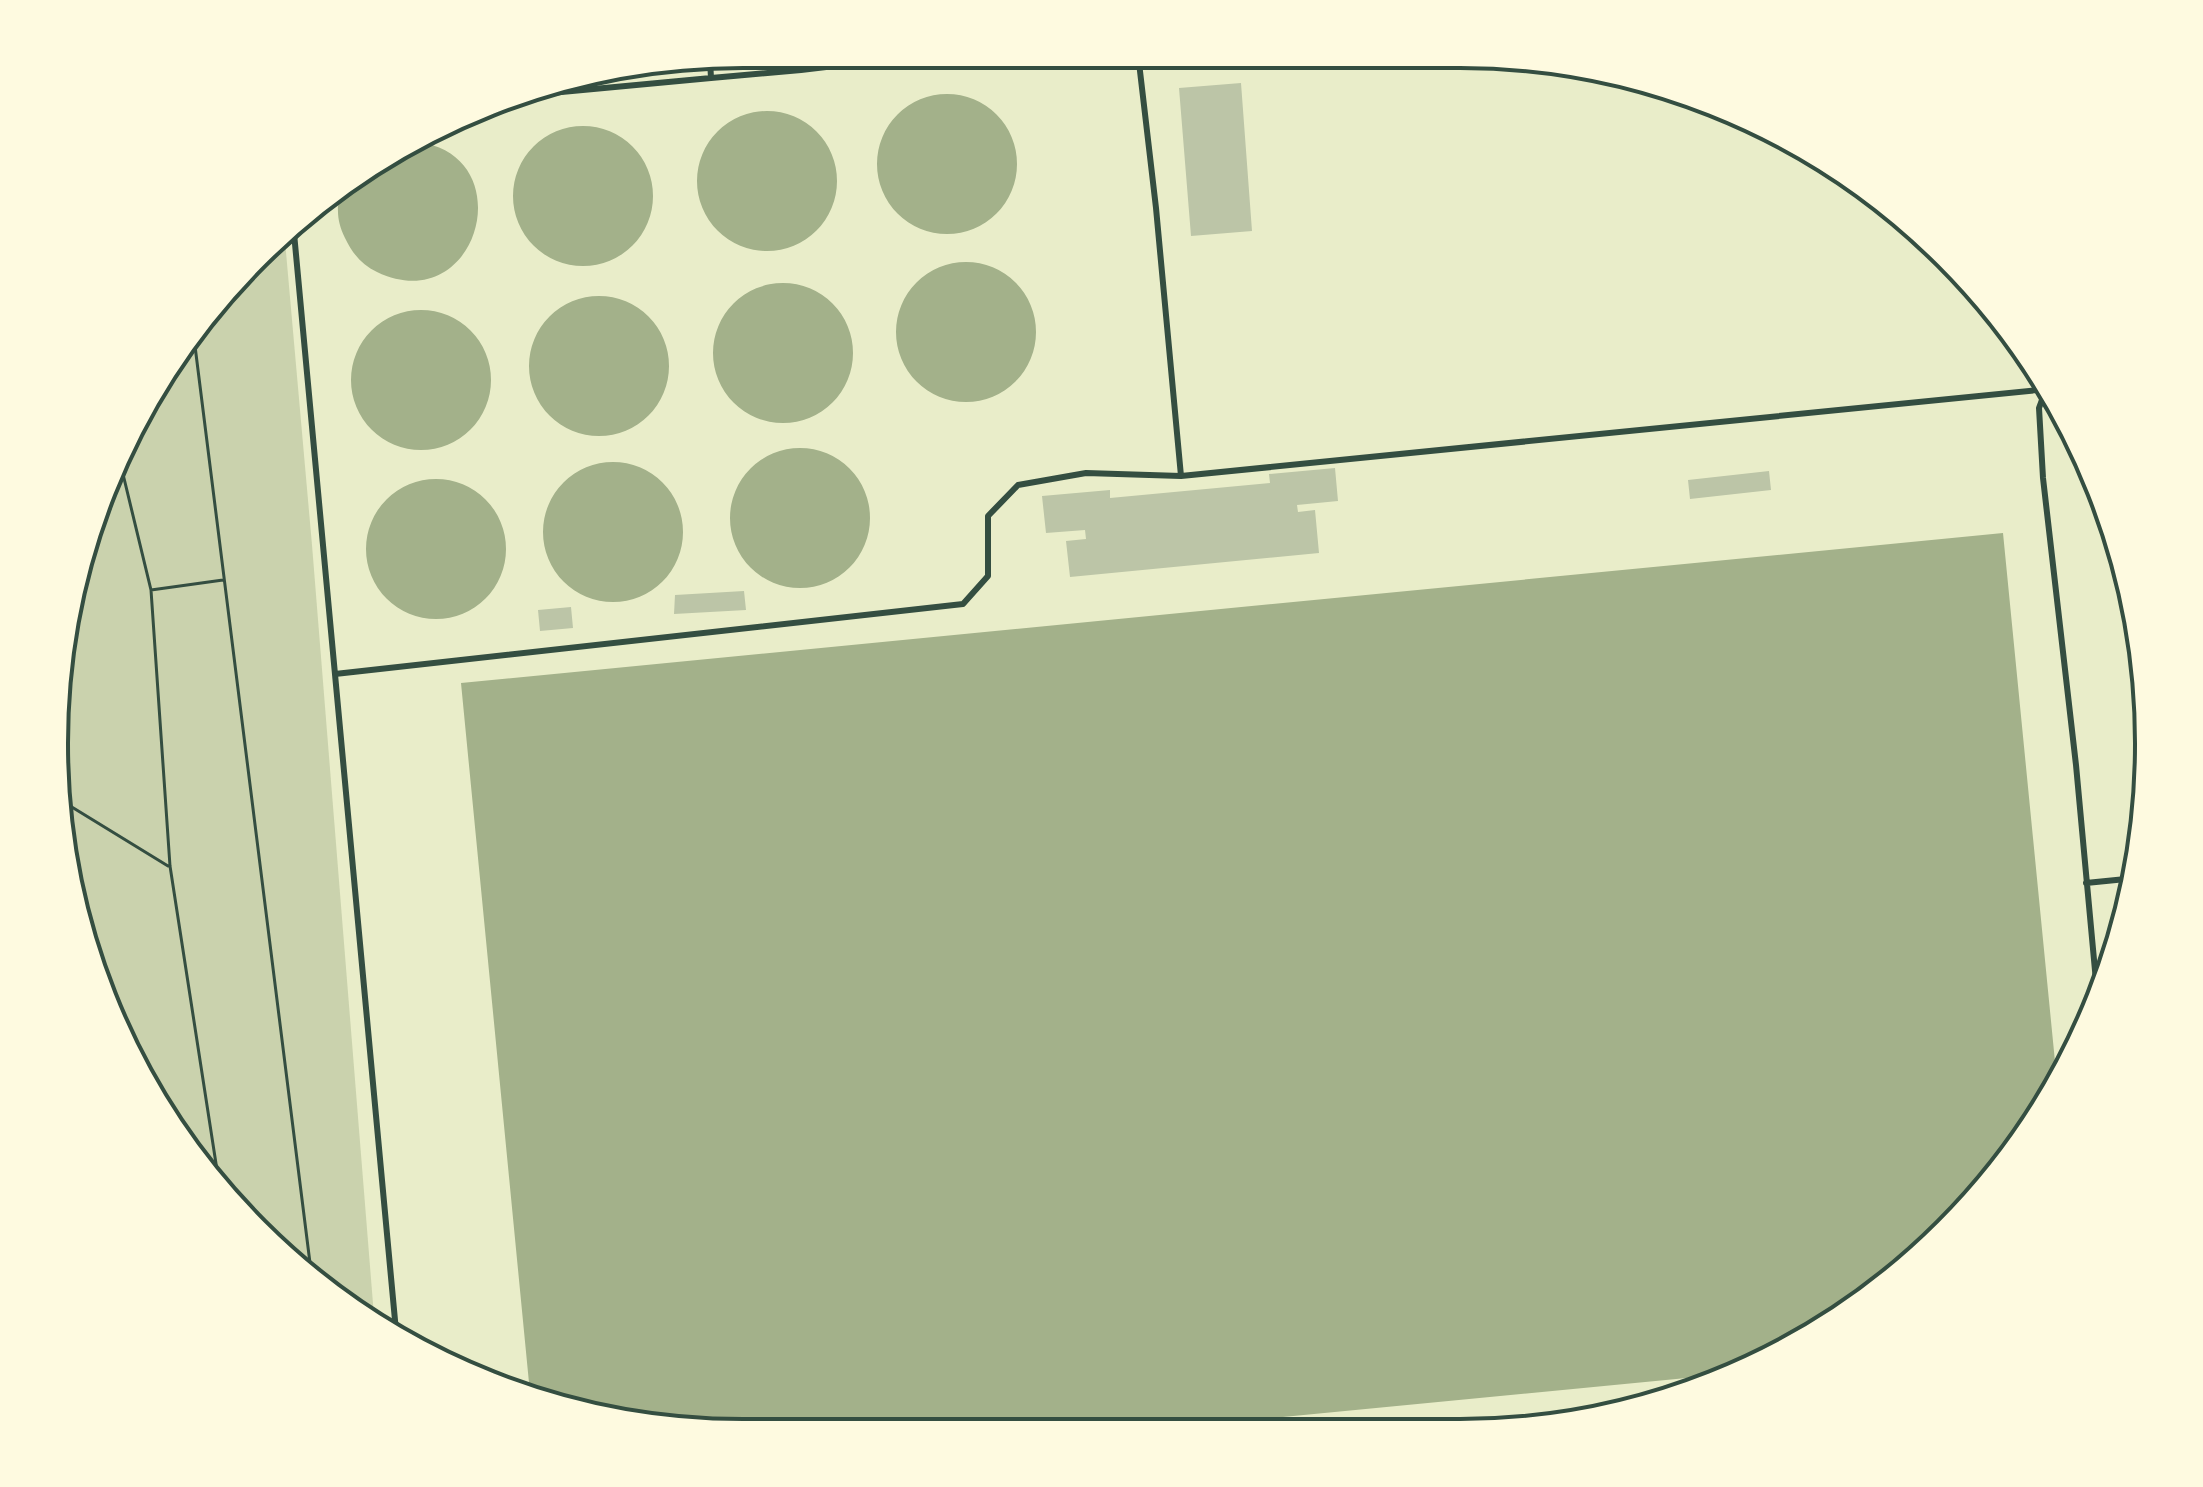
<svg xmlns="http://www.w3.org/2000/svg" width="2203" height="1487" viewBox="0 0 2203 1487" font-family="Manrope,sans-serif">
<style>
.green{fill:#cad2ad}
.water{fill:#a3b18a}
.building{fill:#bcc5a7}
.lines{fill:none;stroke-linecap:round;stroke-linejoin:round}
.path{stroke:#344e41;stroke-width:3}
.service{stroke:#344e41;stroke-width:6}
.rim{fill:none;stroke:#344e41;stroke-width:4}
</style>
<rect width="100%" height="100%" fill="#e9edc9"/>
<path class="green" d="M 285,241 L 312,545 L 374,1316 L 256,1231 L 146,1088 L 67,878 L 56,698 L 106,480 L 197,323 Z"/>
<path class="water" d="M877 164a70 70 0 1 1 140 0a70 70 0 1 1-140 0Z
M697 181a70 70 0 1 1 140 0a70 70 0 1 1-140 0Z
M513 196a70 70 0 1 1 140 0a70 70 0 1 1-140 0Z
M 418,142 C 523,156 478,320 377,272 C 362,265 352,253 345,238 C 317,180 379,161 418,142 Z
M896 332a70 70 0 1 1 140 0a70 70 0 1 1-140 0Z
M713 353a70 70 0 1 1 140 0a70 70 0 1 1-140 0Z
M529 366a70 70 0 1 1 140 0a70 70 0 1 1-140 0Z
M351 380a70 70 0 1 1 140 0a70 70 0 1 1-140 0Z
M730 518a70 70 0 1 1 140 0a70 70 0 1 1-140 0Z
M543 532a70 70 0 1 1 140 0a70 70 0 1 1-140 0Z
M366 549a70 70 0 1 1 140 0a70 70 0 1 1-140 0Z
M 2003,533 L 2057,1082 L 2033,1126 L 1947,1231 L 1843,1317 L 1738,1373 L 1117,1433 L 743,1433 L 609,1420 L 530,1393 L 461,683 Z"/>
<path class="building" d="M 1241,83 L 1252,231 L 1191,236 L 1179,88 Z
M 1335,468 L 1338,501 L 1297,505 L 1298,512 L 1315,510 L 1319,553 L 1070,577 L 1066,541 L 1086,539 L 1085,530 L 1046,533 L 1042,496 L 1110,490 L 1110,498 L 1270,483 L 1269,474 Z
M 1769,471 L 1771,490 L 1690,499 L 1688,480 Z
M 744,591 L 746,610 L 674,614 L 675,595 Z
M 571,607 L 573,628 L 540,631 L 538,610 Z"/>
<g class="lines">
<path class="path" d="M 193,330 L 311,1271
M 122,453 L 122,470 L 151,590 L 170,866 L 219,1183
M 151,590 L 223,580
M 62,801 L 168,866"/>
<path class="service" d="M 1138,54 L 1156,208 L 1181,476
M 711,78 L 801,70 L 935,54
M 508,97 L 711,78 L 710,60
M 294,233 L 396,1331
M 2046,389 L 2039,408 L 2043,478 L 2076,765 L 2098,1003
M 335,674 L 963,604 L 988,576 L 988,516 L 1018,485 L 1086,473 L 1181,476 L 2048,389
M 2086,883 L 2136,878"/>
</g>
<path d="M0 0H2203V1487H0ZM743 68H1460A675 675 0 0 1 2135 743V744A675 675 0 0 1 1460 1419H743A675 675 0 0 1 68 744V743A675 675 0 0 1 743 68Z" fill="#fefae0" fill-rule="evenodd"/>
<path class="rim" d="M743 68H1460A675 675 0 0 1 2135 743V744A675 675 0 0 1 1460 1419H743A675 675 0 0 1 68 744V743A675 675 0 0 1 743 68Z"/>
</svg>
